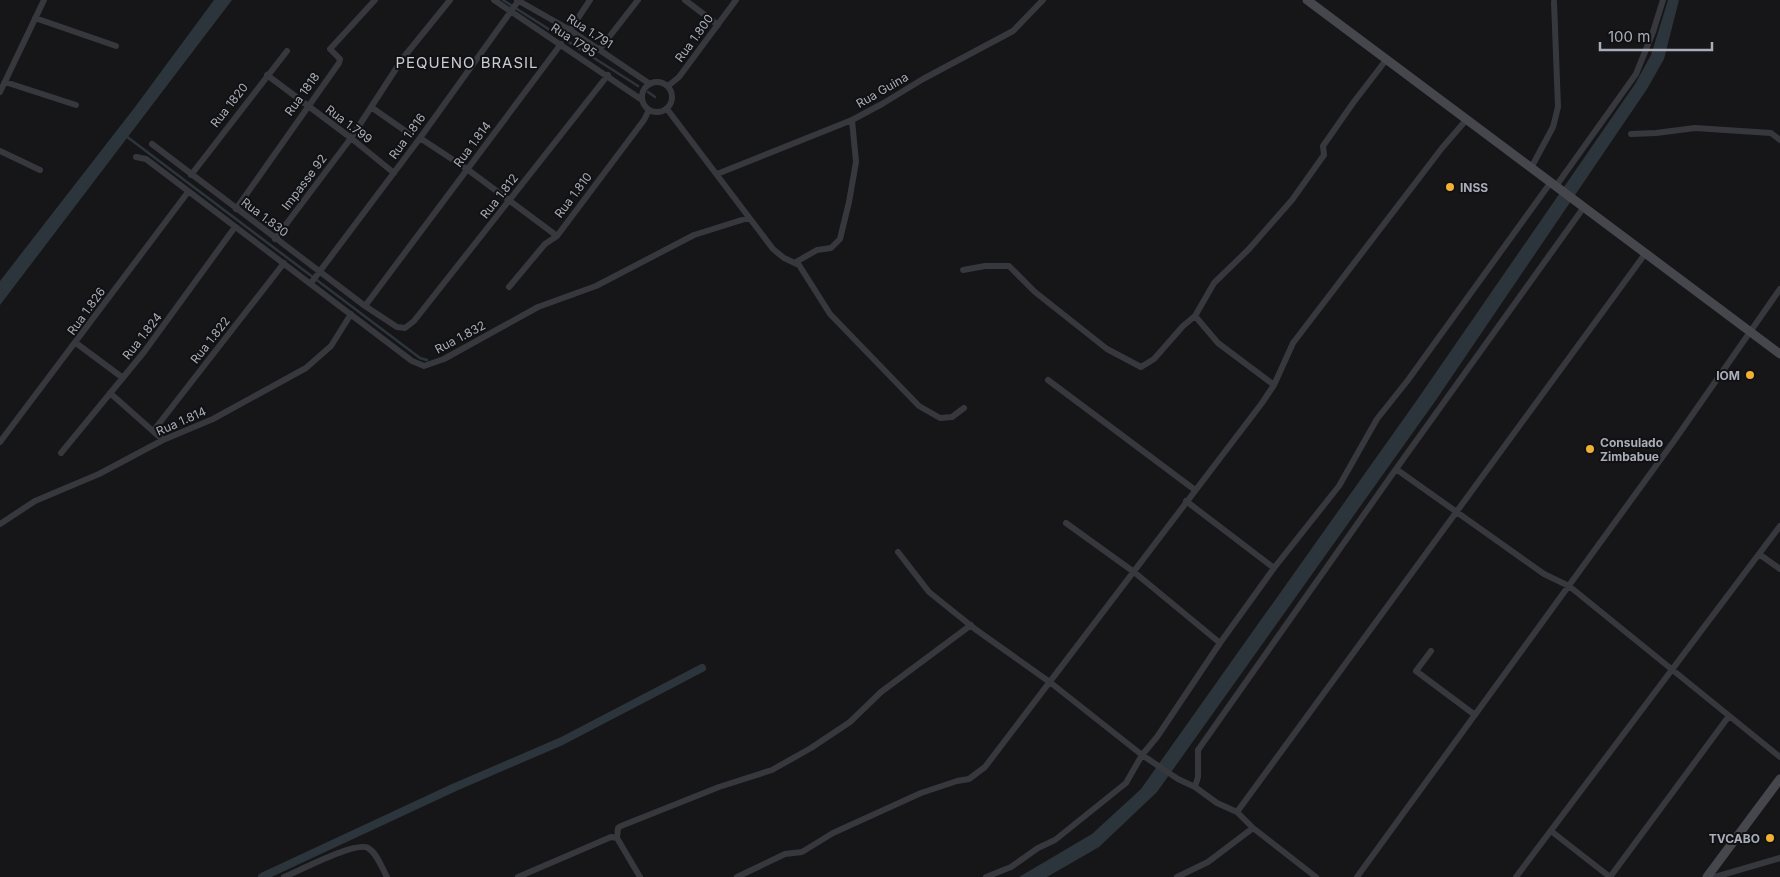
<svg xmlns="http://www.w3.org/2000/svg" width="1780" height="877" viewBox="0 0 1780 877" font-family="Inter,sans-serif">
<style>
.water{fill:#2c353c}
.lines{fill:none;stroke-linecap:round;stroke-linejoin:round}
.stream{stroke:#2c353c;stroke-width:2.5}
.canal{stroke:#2c353c;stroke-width:8}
.street{stroke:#37383d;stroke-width:6}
.secondary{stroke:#45474d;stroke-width:9}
.poi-dot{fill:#f2b134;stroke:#111113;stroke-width:2}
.labels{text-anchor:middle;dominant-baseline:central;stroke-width:4;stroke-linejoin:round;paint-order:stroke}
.street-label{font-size:12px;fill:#a8adb8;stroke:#111113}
.poi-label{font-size:12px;font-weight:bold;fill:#a8adb8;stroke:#111113;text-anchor:start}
.quarter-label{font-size:15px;letter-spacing:1px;fill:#c9ccd4;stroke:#111113}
</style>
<rect width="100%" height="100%" fill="#161618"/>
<path class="water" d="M 214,0 L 232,0 L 0,305 L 0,281 L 135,107 Z
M 1668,0 L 1679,0 L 1664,59 L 1647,89 L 1436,400 L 1157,792 L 1099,847 L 1047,877 L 1019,877 L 1092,834 L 1141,789 L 1417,400 L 1635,84 L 1651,55 Z"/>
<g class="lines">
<path class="stream" d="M 503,0 L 638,86
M 648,92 L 655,97
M 126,136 L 420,358 L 427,360"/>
<path class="canal" d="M 262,877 L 453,788 L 562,741 L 702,668"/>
<path class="street" d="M 494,0 L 642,100
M 517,0 L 570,30 L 650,84
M 685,0 L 718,25
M 35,18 L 116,46
M 570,30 L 590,0
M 599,50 L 638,0
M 267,75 L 351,138 L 394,173
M642 97a15 15 0 1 1 30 0a15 15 0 1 1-30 0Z
M 5,82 L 76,105
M 668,86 L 679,77 L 736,0
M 0,92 L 44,0
M 371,107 L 411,135
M 667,109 L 773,249 L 784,258 L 799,265 L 830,314 L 919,406 L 940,418 L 952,417 L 964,408
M 1631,134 L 1656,133 L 1695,128 L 1771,133 L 1780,140
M 420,138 L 467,169 L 557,236
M 152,144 L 365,306 L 397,327 L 405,328 L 414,321 L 608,75
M 0,151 L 40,170
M 136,157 L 146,159 L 412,361 L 424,366 L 444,359 L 538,307 L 596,286 L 694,235 L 748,218
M 1531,168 L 1553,127 L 1558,107 L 1554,2
M 717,174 L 852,120 L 882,104 L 923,79 L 1013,31 L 1043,0
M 191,175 L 287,51
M 1556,186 L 1636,74 L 1653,32 L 1663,0
M 236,209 L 339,63 L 340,59 L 330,49 L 375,0
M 275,239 L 351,138 L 403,58 L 450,0
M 796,262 L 817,250 L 831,248 L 840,239 L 849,202 L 856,162 L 852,120
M 963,270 L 985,266 L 1009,266 L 1035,292 L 1107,349 L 1141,367 L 1154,359 L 1183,326 L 1195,316 L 1214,283 L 1249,249 L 1292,200 L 1324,155 L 1323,146 L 1353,103 L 1386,60
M 311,283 L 420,138 L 519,0
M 509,287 L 545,244 L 557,236 L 644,120 L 649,110
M 365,306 L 561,44
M 1195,316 L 1218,343 L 1274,385
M 76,343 L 123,378
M 1048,380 L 1195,490
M 110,393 L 163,440
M 154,430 L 284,263
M 0,442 L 188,192
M 61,453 L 144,352 L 235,227
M 1396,469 L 1544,574 L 1569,586 L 1780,757
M 1186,501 L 1274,568
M 1066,523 L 1134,572 L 1220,643
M 0,524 L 35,501 L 99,474 L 163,440 L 213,419 L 306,368 L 331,346 L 351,314
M 898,552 L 929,592 L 975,629 L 1051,683 L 1142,755 L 1178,779 L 1195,787
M 1759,554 L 1780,569
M 1431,651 L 1416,671 L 1475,715
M 1237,812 L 1645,254
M 1551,831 L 1610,877
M 617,838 L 618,828 L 621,826 L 719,787 L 772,770 L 811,748 L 850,722 L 881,692 L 971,625
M 284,877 C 299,871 355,841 368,848 C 377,853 382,868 387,877
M 518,877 L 611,837 L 617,838 L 640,877
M 737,877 L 785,854 L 802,852 L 833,833 L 921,793 L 957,781 L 969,779 L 985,767 L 1262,403 L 1274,385 L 1293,343 L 1442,148 L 1467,119
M 986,877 L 1011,867 L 1038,848 L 1055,840 L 1126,783 L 1142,755 L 1157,737 L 1220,643 L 1274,568 L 1339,486 L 1377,419 L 1408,380 L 1551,182
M 1177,877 L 1208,862 L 1253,828
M 1316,877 L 1253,828 L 1237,812 L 1217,803 L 1195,787 L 1198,777 L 1198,750 L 1396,469 L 1584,207
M 1357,877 L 1674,441 L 1780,289
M 1516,877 L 1780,526
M 1610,877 L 1729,716
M 1715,877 L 1780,858"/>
<path class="secondary" d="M 1307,0 L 1780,354
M 1707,877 L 1780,779"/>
</g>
<g class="poi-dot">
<circle cx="1450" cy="187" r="5"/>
<circle cx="1750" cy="375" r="5"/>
<circle cx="1590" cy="449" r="5"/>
<circle cx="1770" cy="838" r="5"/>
</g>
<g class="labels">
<g class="street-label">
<text transform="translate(590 31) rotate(33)">Rua 1.791</text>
<text transform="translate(694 38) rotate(-54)">Rua 1.800</text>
<text transform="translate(574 40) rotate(33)">Rua 1795</text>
<text transform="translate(882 90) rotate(-30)">Rua Guina</text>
<text transform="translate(302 94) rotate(-54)">Rua 1818</text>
<text transform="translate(229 105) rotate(-52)">Rua 1820</text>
<text transform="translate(349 124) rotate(37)">Rua 1.799</text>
<text transform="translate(407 136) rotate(-54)">Rua 1.816</text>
<text transform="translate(472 144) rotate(-53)">Rua 1.814</text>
<text transform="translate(304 182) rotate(-53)">Impasse 92</text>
<text transform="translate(573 195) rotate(-53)">Rua 1.810</text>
<text transform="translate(499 196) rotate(-52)">Rua 1.812</text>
<text transform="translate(265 217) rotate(37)">Rua 1.830</text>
<text transform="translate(86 311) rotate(-54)">Rua 1.826</text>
<text transform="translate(142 336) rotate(-52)">Rua 1.824</text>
<text transform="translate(460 337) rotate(-28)">Rua 1.832</text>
<text transform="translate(210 340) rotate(-52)">Rua 1.822</text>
<text transform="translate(181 421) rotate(-24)">Rua 1.814</text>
</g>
<g class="poi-label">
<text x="1460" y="187">INSS</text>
<text x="1740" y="375" text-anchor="end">IOM</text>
<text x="1600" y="442">Consulado<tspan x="1600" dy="14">Zimbabue</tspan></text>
<text x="1760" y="838" text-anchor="end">TVCABO</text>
</g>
<g class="quarter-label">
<text x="467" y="62">PEQUENO BRASIL</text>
</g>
</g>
<path d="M1600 42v8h112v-8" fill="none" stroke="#a8adb8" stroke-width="2.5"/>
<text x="1608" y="42" font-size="15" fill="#a8adb8" stroke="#111113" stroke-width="4" paint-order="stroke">100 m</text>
</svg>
